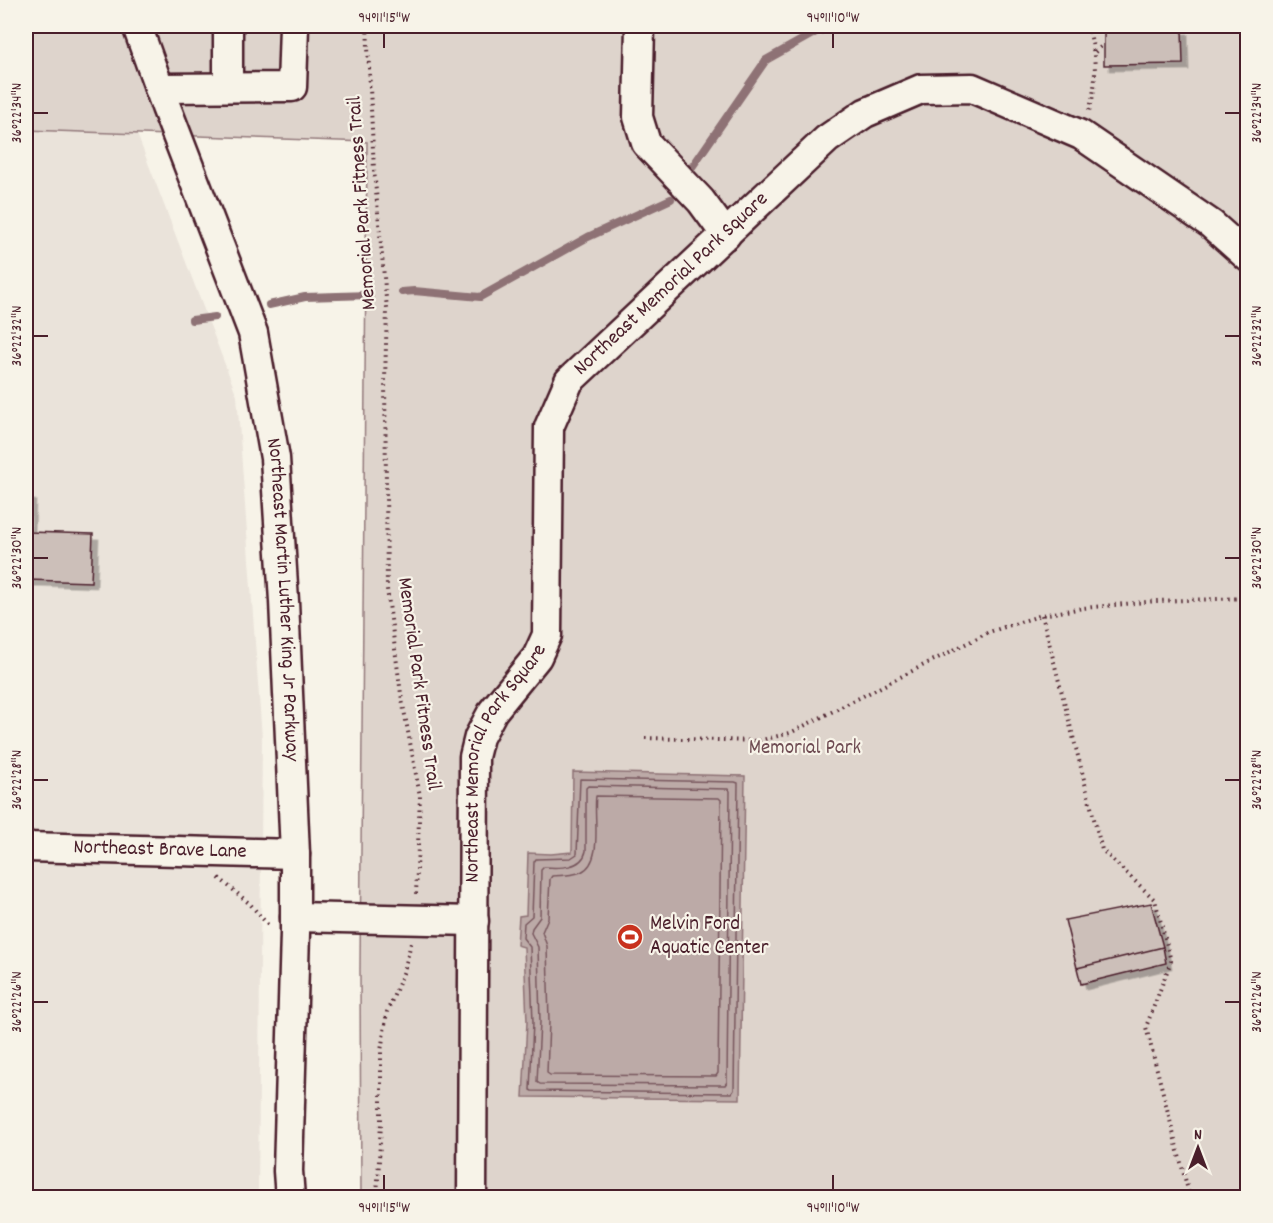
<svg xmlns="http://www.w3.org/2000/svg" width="1273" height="1223" viewBox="0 0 1273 1223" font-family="Dekko,sans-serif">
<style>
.built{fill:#eae3da}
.green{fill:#ded4cc;stroke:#947a7c;stroke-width:1.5}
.water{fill:#bcaaa7;stroke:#8e7275;stroke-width:1.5}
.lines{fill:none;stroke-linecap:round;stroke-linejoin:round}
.shore{stroke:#78575d;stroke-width:1.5}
.stream{stroke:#8e7275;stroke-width:8}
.building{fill:#ccbfb9;stroke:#4a1f2b;stroke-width:1.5;filter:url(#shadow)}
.minor-casing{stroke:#4a1f2b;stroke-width:33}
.path{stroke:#4a1f2b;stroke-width:4;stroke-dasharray:1.5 4.5;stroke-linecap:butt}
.minor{stroke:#f7f3e8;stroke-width:28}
.ticks{fill:none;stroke:#4a1f2b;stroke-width:2}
.labels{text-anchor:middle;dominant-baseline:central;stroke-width:4.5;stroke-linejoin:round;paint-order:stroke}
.street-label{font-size:21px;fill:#4a1f2b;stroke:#f7f3e8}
.park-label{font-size:21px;fill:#6f4c53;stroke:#f7f3e8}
.poi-label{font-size:21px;fill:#4a1f2b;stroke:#f7f3e8;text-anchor:start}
.neatline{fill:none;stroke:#4a1f2b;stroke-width:2}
.ticks-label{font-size:15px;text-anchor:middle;fill:#4a1f2b}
</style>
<defs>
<filter id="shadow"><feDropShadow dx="5.5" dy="5.5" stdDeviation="0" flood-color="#0004"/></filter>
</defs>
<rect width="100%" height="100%" fill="#f7f3e8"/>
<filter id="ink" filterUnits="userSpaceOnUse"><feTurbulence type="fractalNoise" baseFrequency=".0167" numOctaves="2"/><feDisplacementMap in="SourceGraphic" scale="12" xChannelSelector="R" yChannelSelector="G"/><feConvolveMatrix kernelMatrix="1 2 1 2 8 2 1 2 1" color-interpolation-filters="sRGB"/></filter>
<g filter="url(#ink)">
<path class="built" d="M 26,130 L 137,134 L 237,396 L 262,738 L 258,1197 L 26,1198 Z"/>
<path class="green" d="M 26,26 L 1247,26 L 1247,1197 L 361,1197 L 360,970 L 367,142 L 26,130 Z"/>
<path class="water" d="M 573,772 L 745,776 L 740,1099 L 523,1097 L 527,1022 L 524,947 L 517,945 L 519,916 L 526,915 L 528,853 L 551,854 L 572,852 Z"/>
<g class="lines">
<path class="shore" d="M 580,779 L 735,782 L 738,783 L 734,1090 L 732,1093 L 532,1091 L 530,1090 L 533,1022 L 530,947 L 523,938 L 524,923 L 532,916 L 534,862 L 536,859 L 571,858 L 577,854 Z
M 588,786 L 728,789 L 730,791 L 727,1082 L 725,1085 L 540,1084 L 537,1082 L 540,1022 L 538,947 L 531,933 L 532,928 L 540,917 L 541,870 L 544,867 C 559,868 582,869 586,851 L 586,788 Z
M 596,796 L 719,798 L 721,800 L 718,1073 L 716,1076 L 550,1075 L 547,1073 L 549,1022 L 547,946 L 542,932 L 548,918 L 550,879 L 552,876 C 561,875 572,876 581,872 C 604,862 593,817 596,796 Z"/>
<path class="stream" d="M 690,170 L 766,60 L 816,32 L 839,26
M 402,292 L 414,291 L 480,297 L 588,237 L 671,199
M 269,305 L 305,297 L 370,295
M 192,320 L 215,317"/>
</g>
<path class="building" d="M 1182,29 L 1183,64 L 1104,65 L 1104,30 Z
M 26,495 L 30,495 L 29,532 L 93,534 L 91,582 L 28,580 L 28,585 L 26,585 Z
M 1151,903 L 1163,947 L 1077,968 L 1065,920 Z
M 1163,947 L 1166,963 L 1081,984 L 1077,968 Z"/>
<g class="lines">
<g class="minor-casing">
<g id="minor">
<path id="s1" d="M 137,26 L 166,107 L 253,333 L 275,458 L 284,601 L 295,854 L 295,933 L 288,1171 L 290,1198"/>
<path d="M 640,26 L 638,117 L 646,143 L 701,201 L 726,235"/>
<path d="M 228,87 L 228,26"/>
<path d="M 159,88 L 292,87 L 294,26"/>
<path id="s2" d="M 26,847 L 295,854"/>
<path d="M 295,917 L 474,921"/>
<path id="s3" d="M 472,1198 L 474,757 L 479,737 L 493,711 L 537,657 L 547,635 L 549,427 L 569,381 L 827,139 L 865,113 L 921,89 L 972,88 L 1081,135 L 1211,224 L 1248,257"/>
</g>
</g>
<path class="path" d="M 367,26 L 374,170 L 387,309 L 385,380 L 387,589 L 401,694 L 420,796 L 416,894
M 1088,26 C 1096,54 1098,83 1089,111
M 1095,52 L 1104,44
M 1042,615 L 1102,850 L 1155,900 L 1171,961 L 1146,1027 L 1190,1198
M 645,738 L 758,741 L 790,733 L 989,632 L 1042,615 L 1083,608 L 1156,601 L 1248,598
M 219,878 L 250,904 L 268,925
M 377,1198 L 381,1123 L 381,1051 L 387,1012 L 404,971 L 411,943"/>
<use href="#minor" class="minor"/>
</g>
</g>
<path class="ticks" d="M 384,33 L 384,48M 833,33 L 833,48M 33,113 L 48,113M 1225,113 L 1240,113M 33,336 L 48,336M 1225,336 L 1240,336M 33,558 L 48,558M 1225,558 L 1240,558M 33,780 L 48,780M 1225,780 L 1240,780M 33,1002 L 48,1002M 1225,1002 L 1240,1002M 384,1175 L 384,1190M 833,1175 L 833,1190"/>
<defs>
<g id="stadium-disc" transform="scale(1.35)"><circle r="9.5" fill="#c8321e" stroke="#f7f3e8"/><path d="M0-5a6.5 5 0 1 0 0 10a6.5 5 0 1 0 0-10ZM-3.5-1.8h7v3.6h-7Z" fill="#fff"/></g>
</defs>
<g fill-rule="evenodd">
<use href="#stadium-disc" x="630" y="937"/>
</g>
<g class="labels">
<g class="street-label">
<text transform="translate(363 203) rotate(-94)">Memorial Park Fitness Trail</text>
<text stroke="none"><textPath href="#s3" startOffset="984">Northeast Memorial Park Square</textPath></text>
<text stroke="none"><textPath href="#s1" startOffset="597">Northeast Martin Luther King Jr Parkway</textPath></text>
<text transform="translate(418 684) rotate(82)">Memorial Park Fitness Trail</text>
<text stroke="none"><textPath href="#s3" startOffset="444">Northeast Memorial Park Square</textPath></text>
<text stroke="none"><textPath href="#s2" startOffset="134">Northeast Brave Lane</textPath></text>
</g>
<g class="park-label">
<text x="805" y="749">Memorial Park</text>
</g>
<g class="poi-label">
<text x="650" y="925">Melvin Ford<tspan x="650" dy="24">Aquatic Center</tspan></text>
</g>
</g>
<rect width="1273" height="1223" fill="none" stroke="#f7f3e8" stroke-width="66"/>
<g transform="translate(1198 1148)" stroke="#f7f3e8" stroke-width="4.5" paint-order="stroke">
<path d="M0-4.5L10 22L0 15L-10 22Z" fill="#4a1f2b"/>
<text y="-9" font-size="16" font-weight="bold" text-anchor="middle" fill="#4a1f2b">N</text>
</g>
<rect x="33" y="33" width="1207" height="1157" class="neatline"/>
<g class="ticks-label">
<text x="384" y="22">94°11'15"W</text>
<text x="833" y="22">94°11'10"W</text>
<text transform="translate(16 113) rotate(-90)" y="5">36°22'34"N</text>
<text transform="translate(1256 113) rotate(-90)" y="5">36°22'34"N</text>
<text transform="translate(16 336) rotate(-90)" y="5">36°22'32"N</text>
<text transform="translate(1256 336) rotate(-90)" y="5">36°22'32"N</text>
<text transform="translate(16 558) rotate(-90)" y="5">36°22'30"N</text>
<text transform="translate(1256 558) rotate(-90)" y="5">36°22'30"N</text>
<text transform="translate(16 780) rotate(-90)" y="5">36°22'28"N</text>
<text transform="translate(1256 780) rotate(-90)" y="5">36°22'28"N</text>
<text transform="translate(16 1002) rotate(-90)" y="5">36°22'26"N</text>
<text transform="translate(1256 1002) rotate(-90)" y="5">36°22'26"N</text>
<text x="384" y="1212">94°11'15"W</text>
<text x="833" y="1212">94°11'10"W</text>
</g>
</svg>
